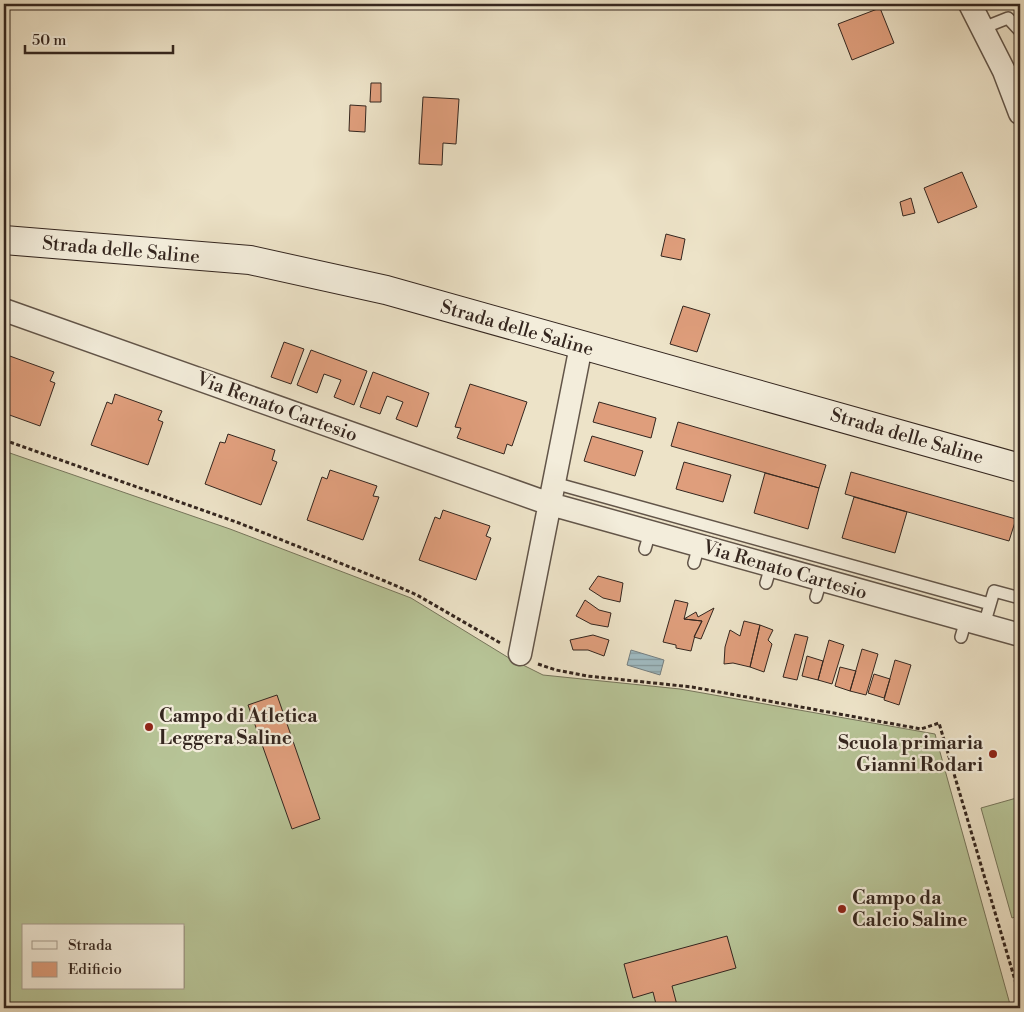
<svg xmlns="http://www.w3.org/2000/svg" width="1024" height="1012" viewBox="0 0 1024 1012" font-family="'Libre Bodoni',serif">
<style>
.pitch{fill:#b7c497;stroke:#76755b;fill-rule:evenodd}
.water{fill:url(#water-rules);stroke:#757f81}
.building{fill:#df9e7c;stroke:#34261f}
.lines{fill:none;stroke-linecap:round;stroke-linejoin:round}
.lane-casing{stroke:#625549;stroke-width:14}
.street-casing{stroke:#625549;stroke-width:25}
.secondary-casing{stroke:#34261f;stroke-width:30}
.path{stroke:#34261f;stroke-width:3;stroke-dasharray:4 2.5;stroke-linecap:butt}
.lane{stroke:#f3eddb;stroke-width:11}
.street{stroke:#f3eddb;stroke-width:22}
.secondary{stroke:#f3eddb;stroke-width:28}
.poi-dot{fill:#8f2418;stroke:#f3eddb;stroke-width:2}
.labels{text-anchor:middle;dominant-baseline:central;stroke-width:4.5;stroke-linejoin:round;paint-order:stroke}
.street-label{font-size:19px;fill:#34261f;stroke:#f3eddb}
.poi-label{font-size:19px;font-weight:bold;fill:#34261f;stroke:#f3eddb;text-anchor:start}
</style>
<defs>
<pattern id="water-rules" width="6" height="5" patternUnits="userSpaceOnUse" patternTransform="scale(1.25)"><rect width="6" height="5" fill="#a0bbc2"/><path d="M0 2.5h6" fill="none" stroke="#83989d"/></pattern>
</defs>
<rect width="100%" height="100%" fill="#ede3c8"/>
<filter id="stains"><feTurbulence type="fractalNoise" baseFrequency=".004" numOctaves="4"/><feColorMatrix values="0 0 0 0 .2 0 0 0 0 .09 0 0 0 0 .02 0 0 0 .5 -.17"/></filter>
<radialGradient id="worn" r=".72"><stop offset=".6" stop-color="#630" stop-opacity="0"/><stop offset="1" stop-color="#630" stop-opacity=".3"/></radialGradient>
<path class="pitch" d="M 4,451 L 230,529 L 411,598 L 509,658 L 543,675 L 680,689 L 935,734 L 1011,1008 L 4,1008 ZM 24,926 L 184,926 L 184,988 L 24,988 Z
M 1020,797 L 1020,915 L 1012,918 L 981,808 Z"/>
<path class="water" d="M 631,650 L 664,660 L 660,675 L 627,665 Z"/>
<path class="building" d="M 880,8 L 894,43 L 852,60 L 838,24 Z
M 371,83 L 381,83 L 381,102 L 370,102 Z
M 423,97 L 459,99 L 456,144 L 443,143 L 442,165 L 419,164 Z
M 350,105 L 366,106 L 365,132 L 349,131 Z
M 962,172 L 977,207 L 938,223 L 924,188 Z
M 911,198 L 915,213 L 903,216 L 900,202 Z
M 666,234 L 685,239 L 681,260 L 661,256 Z
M 683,306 L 710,314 L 697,352 L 670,344 Z
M 284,342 L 304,349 L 291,384 L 271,377 Z
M 311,350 L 367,371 L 354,405 L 334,397 L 341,380 L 324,374 L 317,393 L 297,385 Z
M 7,355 L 54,372 L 50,381 L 55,383 L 40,426 L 4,413 L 4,364 Z
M 373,372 L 429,393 L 417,427 L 396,419 L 403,402 L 387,396 L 380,414 L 360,407 Z
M 470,384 L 527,402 L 512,446 L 507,444 L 504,454 L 457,438 L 461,428 L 455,427 Z
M 115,394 L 162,411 L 158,420 L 163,422 L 148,465 L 91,445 L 107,402 L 112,404 Z
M 599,402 L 656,418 L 651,438 L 593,422 Z
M 678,422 L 826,465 L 819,488 L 671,446 Z
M 228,434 L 275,450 L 272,460 L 277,462 L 261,505 L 205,484 L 220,442 L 225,443 Z
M 592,436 L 643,451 L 635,476 L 584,461 Z
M 684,462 L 731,475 L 723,502 L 676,489 Z
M 330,470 L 377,486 L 373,496 L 379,497 L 363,540 L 307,520 L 322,477 L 327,479 Z
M 851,472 L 1016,519 L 1009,541 L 845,494 Z
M 765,473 L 819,488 L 808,529 L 754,513 Z
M 854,497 L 907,512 L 895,553 L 842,538 Z
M 443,510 L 490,526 L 486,536 L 491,538 L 476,580 L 419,560 L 435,517 L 440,519 Z
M 598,576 L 623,583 L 620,602 L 603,598 L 589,589 Z
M 585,600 L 599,610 L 611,613 L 608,627 L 591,624 L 576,616 Z
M 675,600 L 688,603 L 684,619 L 702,621 L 695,635 L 691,651 L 676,648 L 676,645 L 663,642 Z
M 714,608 L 701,639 L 694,637 L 702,621 L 684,619 L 696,612 L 698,617 Z
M 744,621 L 760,625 L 750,667 L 733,663 L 724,664 L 725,647 L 730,630 L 740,636 Z
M 760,625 L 773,630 L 768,640 L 772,644 L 764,672 L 750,667 Z
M 795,634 L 808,637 L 797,680 L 783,677 Z
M 593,635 L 609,640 L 604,656 L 588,650 L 573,650 L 570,640 Z
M 829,640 L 844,645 L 832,684 L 818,680 Z
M 862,649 L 878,654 L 866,695 L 850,691 Z
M 807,656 L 823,661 L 818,680 L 802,676 Z
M 895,660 L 911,665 L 899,705 L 884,700 Z
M 840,667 L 856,671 L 850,691 L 835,686 Z
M 874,674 L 890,679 L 884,698 L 868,693 Z
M 277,695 L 320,819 L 292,829 L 248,705 Z
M 727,936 L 736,968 L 672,986 L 677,1005 L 667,1008 L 657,1008 L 653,992 L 633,998 L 624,964 Z"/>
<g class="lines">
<g class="lane-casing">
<path id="lane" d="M 983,28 L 1008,18 L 1020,31
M 554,483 L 990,604
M 645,549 L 650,532
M 694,563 L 699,545
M 766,583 L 771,566
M 816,597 L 821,580
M 984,625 L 994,591 L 1020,598
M 961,637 L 966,620"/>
</g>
<g class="street-casing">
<path id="street" d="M 970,4 L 1004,71 L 1020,113
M 4,310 L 550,504 L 1020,635
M 520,654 L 581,346"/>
</g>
<g class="secondary-casing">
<path id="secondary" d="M 4,240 L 250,260 L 386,290 L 1020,468"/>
</g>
<path class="path" d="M 4,440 L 239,523 L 385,581 L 417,595 L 502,644
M 538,664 L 556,670 L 587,676 L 692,687 L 921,729 L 939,723 L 1020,997"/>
<use href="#lane" class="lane"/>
<use href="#street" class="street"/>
<use href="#secondary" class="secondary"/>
</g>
<g class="poi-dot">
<circle cx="149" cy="727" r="5"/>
<circle cx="993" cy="754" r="5"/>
<circle cx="842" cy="909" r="5"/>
</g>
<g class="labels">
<g class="street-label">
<text transform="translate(121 250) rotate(5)">Strada delle Saline</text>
<text transform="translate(517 328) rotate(16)">Strada delle Saline</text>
<text transform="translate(277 407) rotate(20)">Via Renato Cartesio</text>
<text transform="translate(907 436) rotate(16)">Strada delle Saline</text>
<text transform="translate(785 570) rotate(16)">Via Renato Cartesio</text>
</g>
<g class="poi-label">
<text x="159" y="716">Campo di Atletica<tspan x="159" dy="22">Leggera Saline</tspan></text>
<text x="983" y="743" text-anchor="end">Scuola primaria<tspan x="983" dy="22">Gianni Rodari</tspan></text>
<text x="852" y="898">Campo da<tspan x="852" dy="22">Calcio Saline</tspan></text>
</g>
</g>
<rect width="1024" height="1012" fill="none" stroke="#ede3c8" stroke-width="20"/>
<rect x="5" y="5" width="1014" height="1002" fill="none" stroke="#34261f" stroke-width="2.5"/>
<rect x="10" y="10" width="1004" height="992" fill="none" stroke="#34261f"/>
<rect x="22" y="924" width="162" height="65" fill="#f3eddb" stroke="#a79d90"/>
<rect x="32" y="941" width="25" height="8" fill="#f3eddb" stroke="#a79d90"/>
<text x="68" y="950" font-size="15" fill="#34261f">Strada</text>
<rect x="32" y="962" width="25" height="15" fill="#df9e7c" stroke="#a79d90"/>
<text x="68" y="974" font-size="15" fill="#34261f">Edificio</text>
<path d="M25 45v8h148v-8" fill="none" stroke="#34261f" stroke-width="2.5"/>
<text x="32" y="45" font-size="15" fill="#34261f" stroke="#f3eddb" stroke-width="4" paint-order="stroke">50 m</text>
<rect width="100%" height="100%" filter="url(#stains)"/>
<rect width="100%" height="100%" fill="url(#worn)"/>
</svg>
